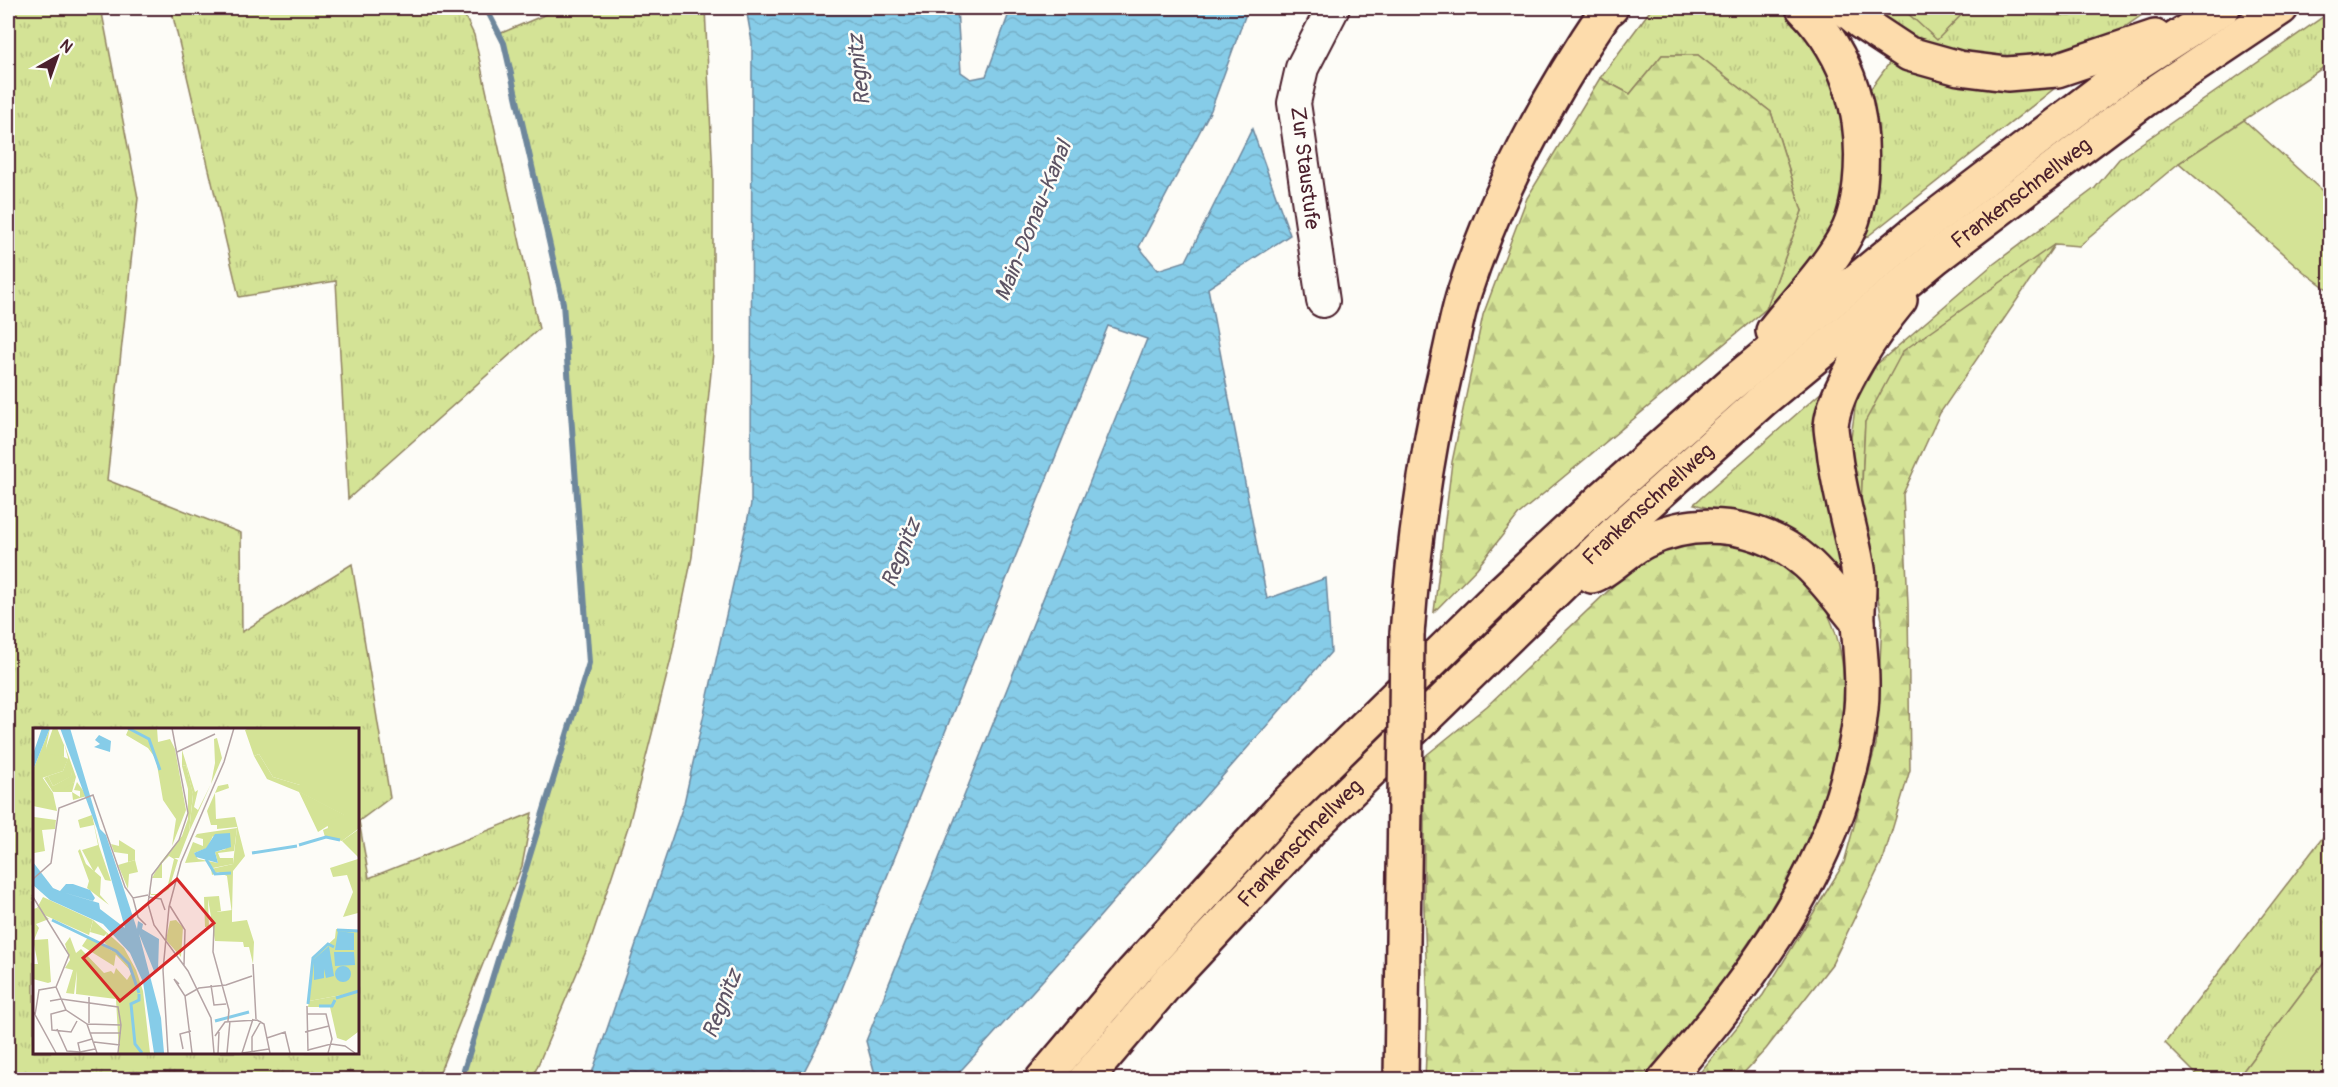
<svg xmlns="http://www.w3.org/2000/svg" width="2338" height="1087" viewBox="0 0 2338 1087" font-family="Pangolin,sans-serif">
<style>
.grass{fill:url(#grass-tufts);stroke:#8f8160;stroke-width:1.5;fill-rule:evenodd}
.forest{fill:url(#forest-firs);stroke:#8f8160;stroke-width:1.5}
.garden{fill:#d4e396;stroke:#8f8160;stroke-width:1.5}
.water{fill:url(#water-waves);stroke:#6e879c;stroke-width:1.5}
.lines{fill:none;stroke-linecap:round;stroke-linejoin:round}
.stream{stroke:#6e879c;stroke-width:6}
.minor-casing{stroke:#4a1f2b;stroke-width:36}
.major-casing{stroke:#4a1f2b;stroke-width:38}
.highway-casing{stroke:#4a1f2b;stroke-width:38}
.minor{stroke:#fdfcf7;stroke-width:32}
.major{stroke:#fddcac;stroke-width:33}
.highway{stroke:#fddcac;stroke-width:33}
.major-bridge-casing{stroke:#4a1f2b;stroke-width:38;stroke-linecap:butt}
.major-bridge{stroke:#fddcac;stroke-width:33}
.labels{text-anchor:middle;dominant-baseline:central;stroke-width:5;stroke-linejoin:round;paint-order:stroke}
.street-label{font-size:21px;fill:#4a1f2b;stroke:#fdfcf7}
.water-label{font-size:22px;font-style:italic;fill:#5c5364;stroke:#fdfcf7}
.inset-river{fill:none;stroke:#86cce8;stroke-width:3}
.inset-road{fill:none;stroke:#b5a4a5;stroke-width:1.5}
.view{fill:#d62828;fill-opacity:0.15;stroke:#d62828;stroke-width:3}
.inset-edge{fill:none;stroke:#4a1f2b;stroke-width:3}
</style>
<defs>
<pattern id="grass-tufts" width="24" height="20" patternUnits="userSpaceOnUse" patternTransform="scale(1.5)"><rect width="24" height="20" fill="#d4e396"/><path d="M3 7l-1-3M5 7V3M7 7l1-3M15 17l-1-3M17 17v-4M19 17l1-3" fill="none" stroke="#b8c281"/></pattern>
<pattern id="forest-firs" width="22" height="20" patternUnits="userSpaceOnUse" patternTransform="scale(1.5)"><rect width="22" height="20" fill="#d4e396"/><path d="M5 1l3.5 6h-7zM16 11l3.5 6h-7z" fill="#b8c281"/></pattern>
<pattern id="water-waves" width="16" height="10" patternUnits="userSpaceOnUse" patternTransform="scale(1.5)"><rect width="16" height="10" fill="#86cce8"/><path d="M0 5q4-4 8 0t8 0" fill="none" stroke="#75afc7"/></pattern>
</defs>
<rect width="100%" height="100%" fill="#fdfcf7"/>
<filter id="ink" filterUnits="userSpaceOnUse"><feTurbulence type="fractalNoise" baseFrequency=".0167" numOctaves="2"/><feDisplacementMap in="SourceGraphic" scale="12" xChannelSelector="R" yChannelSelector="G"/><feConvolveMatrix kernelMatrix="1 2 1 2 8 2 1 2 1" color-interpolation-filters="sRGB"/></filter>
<g filter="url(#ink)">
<path class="grass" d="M 8,8 L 101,8 L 138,198 L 107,480 L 241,533 L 242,632 L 352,564 L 390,798 L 359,821 L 369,878 L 532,813 L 522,866 L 437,1079 L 8,1079 ZM 34,730 L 357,730 L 357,1052 L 34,1052 Z
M 171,8 L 461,8 L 474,35 L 539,329 L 348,499 L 336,281 L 239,297 Z
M 561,8 L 705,8 L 713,176 L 713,353 L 692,557 L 671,659 L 629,824 L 590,942 L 532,1079 L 461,1079 L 589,663 L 563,303 L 504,44 L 499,34 Z
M 1652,8 L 1785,8 L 1823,50 L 1853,128 L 1853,175 L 1818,261 L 1766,309 L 1802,211 L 1771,112 L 1698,55 L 1662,55 L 1630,94 L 1600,78 Z
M 1863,8 L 1902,8 L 1937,39 L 1965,11 L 2071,16 L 2085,8 L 2152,8 L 2096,47 L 2050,61 L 1964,59 L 1897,34 Z
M 2330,12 L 2330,63 L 2179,163 L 2079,246 L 2055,244 L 1865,422 L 1861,505 L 1848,458 L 1856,402 L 1876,365 L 1991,266 L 2095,188 L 2119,159 Z
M 1895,55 L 2065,80 L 1858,244 C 1875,186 1887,154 1867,94 Z
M 1832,383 L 1854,584 L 1733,515 L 1694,504 Z
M 2330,828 L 2330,955 L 2237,1079 L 2201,1079 L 2165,1043 Z"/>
<path class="forest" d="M 1662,55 L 1698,55 L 1771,112 L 1802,211 L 1766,309 L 1519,514 L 1477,568 L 1434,612 L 1452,462 L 1483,315 L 1527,198 L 1600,78 L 1630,94 Z
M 2055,244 L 1940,413 L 1903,494 L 1908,604 L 1910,770 L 1884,857 L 1832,964 L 1766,1049 L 1738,1079 L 1694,1080 L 1763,995 L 1844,863 L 1876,745 L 1882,620 L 1861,505 L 1865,422 L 1903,351 Z
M 1723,538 C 1746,545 1769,552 1789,567 C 1871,630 1845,745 1814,828 C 1809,841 1802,853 1795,865 C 1774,907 1748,945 1720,984 C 1696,1017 1672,1050 1643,1079 L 1425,1079 L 1428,1008 L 1424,908 L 1424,757 L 1487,706 L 1647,554 L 1684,539 Z"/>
<path class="garden" d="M 1902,8 L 1968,8 L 1937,40 Z
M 2244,120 L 2330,198 L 2330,291 L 2304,272 L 2179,163 Z
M 2330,955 L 2330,1079 L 2237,1079 Z"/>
<path class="water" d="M 746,8 L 957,8 L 961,72 L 971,79 L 986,76 L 1011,8 L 1248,8 L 1211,110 L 1139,247 L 1158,270 L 1186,261 L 1252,129 L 1290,235 L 1208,288 L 1267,599 L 1326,578 L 1331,652 L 1082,937 L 953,1079 L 882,1079 L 875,1074 L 866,1041 L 1147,339 L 1108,326 L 825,1031 L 800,1079 L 590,1079 L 684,803 L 751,504 L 752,42 Z"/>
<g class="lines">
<path class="stream" d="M 461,1080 L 589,663 L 563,303 L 504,43 L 486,8"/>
<g class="minor-casing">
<path id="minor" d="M 1323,301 L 1294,103 L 1302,68 L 1333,8"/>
</g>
<g class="major-casing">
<path id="major" d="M 1407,634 C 1414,540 1427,448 1449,356 C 1454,334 1458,311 1465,290 C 1498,189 1549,95 1608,8
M 1401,1080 L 1405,803"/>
</g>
<g class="highway-casing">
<g id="highway">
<path d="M 1844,8 L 1862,23 L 1909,54 L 1959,68 L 2007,74 L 2057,70 L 2155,37"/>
<path d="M 1606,11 L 1611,8"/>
<path d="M 1773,331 C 1798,299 1828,269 1847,233 C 1855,218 1858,200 1860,184 C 1867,118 1850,56 1803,8"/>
<path d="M 1592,576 C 1606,572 1628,549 1645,541 C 1700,515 1762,524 1807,563 C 1826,580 1842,603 1858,622"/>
<path d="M 1042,1080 L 1133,972 L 1286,804 L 1501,593 L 1603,498 L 1731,384 L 1914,233 L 2136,64 L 2223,8"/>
<path id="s1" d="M 1085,1080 L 1169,981 L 1313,827 L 1620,528 L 1764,399 L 1936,257 L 2144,100 L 2281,8"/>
<path d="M 1665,1080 C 1758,973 1846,854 1861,709 C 1864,680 1860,652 1858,623 C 1857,605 1861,586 1858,569 C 1851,528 1838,490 1834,449 C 1833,442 1831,433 1831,426 C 1834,389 1876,329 1900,300"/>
</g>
</g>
<use href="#minor" class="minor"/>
<use href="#major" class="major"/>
<use href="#highway" class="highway"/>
<g class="major-bridge-casing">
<path id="major-bridge" d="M 1405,803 L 1407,634"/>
</g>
<use href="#major-bridge" class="major-bridge"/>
</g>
</g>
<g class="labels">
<g class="street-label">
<text transform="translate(1305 168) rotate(83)">Zur Staustufe</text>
<text stroke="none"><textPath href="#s1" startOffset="1292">Frankenschnellweg</textPath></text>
<text stroke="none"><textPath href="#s1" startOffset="806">Frankenschnellweg</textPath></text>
<text stroke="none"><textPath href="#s1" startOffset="320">Frankenschnellweg</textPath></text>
</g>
<g class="water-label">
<text transform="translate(859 70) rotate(-96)">Regnitz</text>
<text transform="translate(1033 221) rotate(-68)">Main-Donau-Kanal</text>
<text transform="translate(901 553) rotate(-68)">Regnitz</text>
<text transform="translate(722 1004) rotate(-68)">Regnitz</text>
</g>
</g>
<g transform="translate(33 728)">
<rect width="326" height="326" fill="#fdfcf7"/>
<path d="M 184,10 L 189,30 L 178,56 L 182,35 L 181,11 ZM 31,15 L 43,49 L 39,64 L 47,69 L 47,63 L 41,62 L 44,54 L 54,68 L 40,72 L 39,64 L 20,64 L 41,54 L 38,44 L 39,48 L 20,58 L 15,48 L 30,43 L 35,30 ZM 226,26 L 240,49 L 267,57 L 267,64 L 312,87 L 285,104 L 266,64 L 234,51 L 221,28 ZM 153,37 L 160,66 L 156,104 L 146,130 L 141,130 L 145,132 L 136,161 L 127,167 L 118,167 L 116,165 L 117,162 L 118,166 L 129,166 L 134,161 L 141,131 L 136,128 L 129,135 L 129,150 L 119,150 L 127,135 L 149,108 L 155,91 L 155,61 L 149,38 ZM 195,56 L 196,60 L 182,65 L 183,91 L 202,89 L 212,128 L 200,143 L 199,186 L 194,148 L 185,144 L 179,147 L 178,141 L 200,136 L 204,99 L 184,101 L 184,97 L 178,97 L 174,83 L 182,65 L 185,58 ZM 59,87 L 66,118 L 78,153 L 72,152 L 65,138 L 61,144 L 49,122 L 65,117 L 61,97 L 47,100 L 45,92 ZM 326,101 L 326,130 L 309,113 ZM 86,112 L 102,122 L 102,132 L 95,134 L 95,126 L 81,124 L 78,116 L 86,118 ZM 325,131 L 325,185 L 310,189 L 320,164 L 314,147 L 300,149 L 297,140 ZM 186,168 L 188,183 L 183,184 L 175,171 L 176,199 L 172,199 L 171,169 ZM 4,180 L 16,191 L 3,196 L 6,200 L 1,212 L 15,211 L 18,254 L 15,255 L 0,251 L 1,236 L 5,236 L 0,212 L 0,181 ZM 60,192 L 91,220 L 103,242 L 110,263 L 117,325 L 86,325 L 83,271 L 43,266 L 44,243 L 41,266 L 33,265 L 40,242 L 32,240 L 37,232 L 32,216 L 37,209 L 43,225 L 48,221 L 71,245 L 78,243 L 81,246 L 83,240 L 94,252 L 99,244 L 71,214 L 74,205 L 71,208 L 57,204 ZM 303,201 L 325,203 L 325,264 L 276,273 L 280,230 L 302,210 ZM 55,209 L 83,225 L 81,238 L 49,218 Z" fill="#d4e396"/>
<path d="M 17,0 L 13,20 L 35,31 L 30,43 L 0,53 L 0,42 ZM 216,0 L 325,0 L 325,101 L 309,113 L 292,109 L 290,102 L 295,100 L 294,93 L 311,87 L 266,64 L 267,57 L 240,49 L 226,26 L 221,28 L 212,2 ZM 149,22 L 162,64 L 165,62 L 161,79 L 165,82 L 178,56 L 156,104 L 160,67 L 153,37 L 149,38 ZM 1,89 L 23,92 L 22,101 L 9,102 L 12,123 L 1,125 ZM 204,100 L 201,123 L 185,125 L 187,130 L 200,130 L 200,136 L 180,140 L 175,133 L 152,135 L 160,114 L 170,118 L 170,111 L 162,109 L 164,106 ZM 180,108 L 193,121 L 182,124 L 185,135 L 165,131 L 161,125 L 174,120 ZM 47,121 L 53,136 L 68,149 L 67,167 L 76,177 L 54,160 L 56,153 L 45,123 ZM 143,192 L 150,199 L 148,229 L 133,212 L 137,193 Z" fill="#d4e396" fill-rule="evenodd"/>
<path d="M 20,0 L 24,0 L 31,17 L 31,29 L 17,26 L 13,20 ZM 96,0 L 124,0 L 125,14 L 137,11 L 142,21 L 153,82 L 139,118 L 143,91 L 130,72 L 123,31 L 115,20 L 93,7 ZM 5,43 L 20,65 L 24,83 L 0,78 L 0,51 Z" fill="#d4e396"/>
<path d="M 40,44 L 41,54 L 30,62 L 20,64 L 11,50 L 15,48 L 20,58 L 38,48 ZM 102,132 L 105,144 L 96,146 L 95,161 L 85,137 ZM 10,169 L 60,192 L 56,207 L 9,186 L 4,180 ZM 182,170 L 184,184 L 199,182 L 199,194 L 214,192 L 221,214 L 220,236 L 216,219 L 211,219 L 210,214 L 182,213 L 175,171 ZM 325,264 L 325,304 L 313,313 L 304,310 L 297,279 L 275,279 L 276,273 Z" fill="#d4e396"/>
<path d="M 9,0 L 17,0 L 0,42 L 0,26 ZM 27,0 L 37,0 L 67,101 L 73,107 L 104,201 L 105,193 L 110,196 L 109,201 L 126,211 L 125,243 L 121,243 L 106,206 L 128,290 L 131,325 L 121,325 L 110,254 L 97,225 L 70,196 L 17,172 L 0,157 L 0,134 L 20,160 L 27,163 L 33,156 L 40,156 L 57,162 L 62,170 L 60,173 L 29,164 L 66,175 L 67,181 L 92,200 L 64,101 ZM 66,7 L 78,13 L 77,24 L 61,19 L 67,16 L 62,12 ZM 197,105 L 198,119 L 182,124 L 185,135 L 163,129 L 161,125 L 173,120 L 182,106 ZM 305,203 L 321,205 L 321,222 L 302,222 ZM 296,218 L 301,248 L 293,250 L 291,241 L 291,250 L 281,252 L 281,231 ZM 301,224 L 321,224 L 322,237 L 302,238 ZM302 246a8 8 0 1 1 16 0a8 8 0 1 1-16 0Z" fill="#86cce8"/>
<path class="inset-river" d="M 95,0 L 116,11 L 127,42M 266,117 L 293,109 L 307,112M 219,125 L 264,118M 173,131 L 182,146 L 198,145M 19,192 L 83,223 L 96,236 L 106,265M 304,202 L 326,203M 106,266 L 106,272 L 98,276 L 102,316 L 109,325M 303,270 L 326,263M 275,276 L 280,230 L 295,216 L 301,219M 286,278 L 299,278 L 302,272M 182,293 L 216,284"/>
<path class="inset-road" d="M 139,0 L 155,85 L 146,112 L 119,147 L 115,176 L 121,197 L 155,243 L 178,290 L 181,325M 144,24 L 182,6M 0,151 L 18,135 L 26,80 L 60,67 L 92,159 L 100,170 L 115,167M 0,169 L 36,227 L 23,259M 115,169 L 128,171 L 132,182M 100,170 L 105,189 L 113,197M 137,178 L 152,202 L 151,237M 181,197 L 180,224 L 196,282 L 195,293M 220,236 L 223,291M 146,256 L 141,251 L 152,268 L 159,325M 178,257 L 181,277 L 193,276M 23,259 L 33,282 L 54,296 L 64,325M 152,268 L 166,260 L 193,257 L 219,248M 17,273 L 28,271 L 85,279 L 88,297 L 85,325M 274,278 L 275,323M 33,282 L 18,286 L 19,302 L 38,304 L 44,293M 0,283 L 23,325M 274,286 L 293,286 L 299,311 L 295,325M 2,287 L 6,262 L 23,259M 56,295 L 56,269M 54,296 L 88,297M 24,301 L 34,323 L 47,324M 272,304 L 296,298M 57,305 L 88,305M 182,308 L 192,294 L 224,292 L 231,296 L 237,325M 234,310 L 252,304 L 257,325M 59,311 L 45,315 L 47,324 L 62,321M 61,314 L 87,317M 150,321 L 147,306 L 158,303M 275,322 L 298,316 L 312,318 L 322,325M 219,324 L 219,309 L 228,293M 135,325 L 130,242 L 136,179 L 148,134 L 191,34 L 201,0M 185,325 L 186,304M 194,325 L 197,293M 209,325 L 220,291M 209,325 L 236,321"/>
<path class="view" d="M 144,151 L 181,195 L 87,273 L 50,230 Z"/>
<rect width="326" height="326" class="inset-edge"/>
</g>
<rect width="2338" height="1087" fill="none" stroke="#fdfcf7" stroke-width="30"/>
<rect x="15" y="15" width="2308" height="1057" fill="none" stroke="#4a1f2b" stroke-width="2" filter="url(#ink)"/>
<g transform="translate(57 57) rotate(40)" stroke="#fdfcf7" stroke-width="4.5" paint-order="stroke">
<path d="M0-4.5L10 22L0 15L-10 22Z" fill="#4a1f2b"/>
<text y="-9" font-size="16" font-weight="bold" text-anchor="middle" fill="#4a1f2b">N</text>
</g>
</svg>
